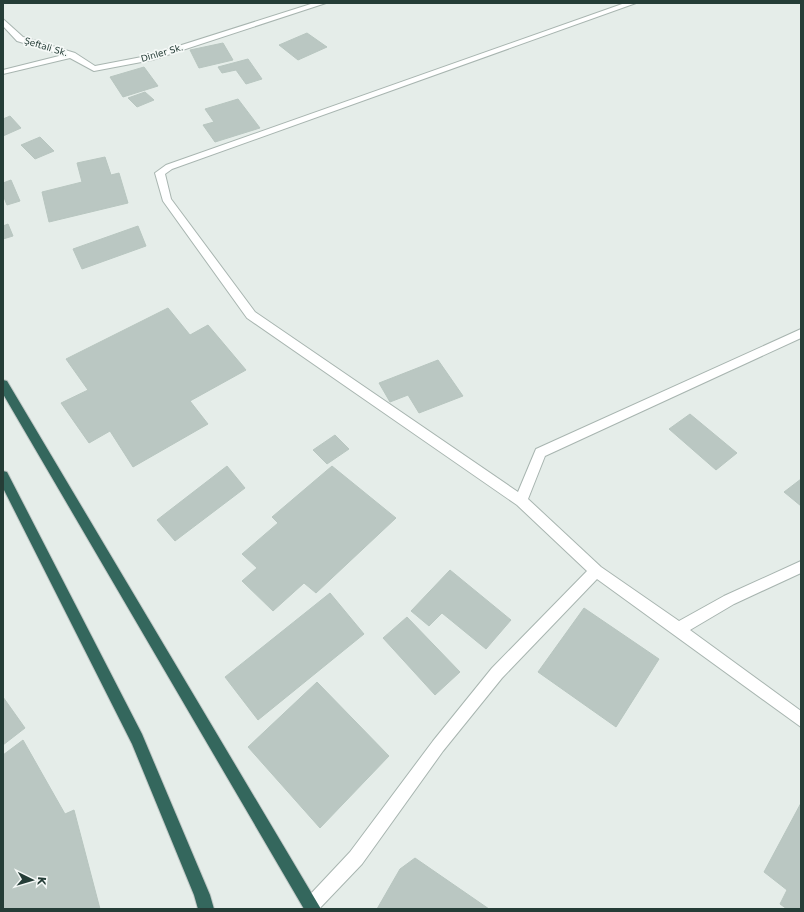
<svg xmlns="http://www.w3.org/2000/svg" width="804" height="912" viewBox="0 0 804 912" font-family="'DejaVu Sans',sans-serif">
<style>
.building{fill:#bac7c2;stroke:#b8c6c0}
.lines{fill:none;stroke-linecap:round;stroke-linejoin:round}
.minor-casing{stroke:#a8b5b0;stroke-width:2}
.highway-casing{stroke:#c2c9c7;stroke-width:2}
.minor{fill:#fff;fill-rule:evenodd}
.highway{fill:#34675d;fill-rule:evenodd}
.labels{text-anchor:middle;dominant-baseline:central;stroke-width:3.5;stroke-linejoin:round;paint-order:stroke}
.far-street-label{font-size:9px;fill:#253d37;stroke:#f5f9f7}
</style>
<rect width="100%" height="100%" fill="#e5ede9"/>
<path class="building" d="M 307,33 L 327,47 L 298,60 L 279,45 Z
M 223,43 L 233,60 L 199,68 L 190,50 Z
M 248,59 L 262,79 L 246,84 L 236,70 L 222,73 L 218,67 Z
M 144,67 L 158,86 L 123,97 L 110,77 Z
M 145,92 L 154,100 L 137,107 L 128,98 Z
M 238,99 L 260,128 L 215,142 L 203,125 L 214,122 L 205,109 Z
M 10,116 L 21,128 L 3,136 L 3,119 Z
M 40,137 L 54,151 L 35,159 L 21,145 Z
M 105,157 L 111,175 L 119,173 L 128,203 L 49,222 L 42,192 L 82,182 L 77,163 Z
M 11,180 L 20,201 L 7,205 L 3,195 L 3,183 Z
M 8,224 L 13,236 L 3,239 L 3,226 Z
M 138,226 L 146,246 L 82,269 L 73,249 Z
M 168,308 L 190,335 L 208,325 L 246,370 L 190,401 L 208,424 L 133,467 L 110,431 L 89,443 L 61,403 L 88,390 L 66,359 Z
M 438,360 L 463,396 L 419,413 L 408,395 L 390,402 L 379,383 Z
M 690,414 L 737,453 L 716,470 L 669,429 Z
M 335,435 L 349,449 L 327,464 L 313,450 Z
M 227,466 L 245,488 L 175,541 L 157,520 Z
M 332,466 L 396,518 L 316,593 L 304,583 L 273,611 L 242,581 L 257,568 L 242,554 L 278,523 L 272,517 Z
M 801,479 L 801,506 L 784,492 Z
M 450,570 L 511,620 L 486,649 L 442,613 L 429,626 L 411,611 Z
M 330,593 L 364,634 L 258,720 L 225,677 Z
M 584,608 L 659,659 L 616,727 L 538,672 Z
M 407,617 L 460,672 L 435,695 L 383,638 Z
M 317,682 L 389,756 L 320,828 L 248,747 Z
M 3,697 L 25,728 L 3,745 Z
M 23,740 L 65,814 L 74,810 L 100,909 L 3,909 L 3,755 Z
M 801,803 L 801,909 L 787,909 L 780,904 L 787,890 L 764,872 Z
M 415,858 L 489,909 L 377,909 L 400,869 Z"/>
<g class="lines">
<g class="minor-casing">
<path id="minor" d="M 314,3 L 326,3 L 152,60 L 94,71 L 70,58 L 3,74 L 3,70 L 63,55 L 17,41 L 3,26 L 3,19 L 23,37 L 75,53 L 95,66 L 147,56 Z
M 625,3 L 636,3 L 172,169 L 165,174 L 171,199 L 255,312 L 518,492 L 536,449 L 801,329 L 801,338 L 545,456 L 528,499 L 601,567 L 679,621 L 724,596 L 801,561 L 801,573 L 734,604 L 690,630 L 801,711 L 801,727 L 597,579 L 502,678 L 443,751 L 362,864 L 319,909 L 304,909 L 303,906 L 305,900 L 350,852 L 433,741 L 492,668 L 587,571 L 517,505 L 247,318 L 163,201 L 155,173 L 166,165 Z"/>
</g>
<g class="highway-casing">
<path id="highway" d="M 3,380 L 7,381 L 321,909 L 304,909 L 3,394 Z
M 3,471 L 7,472 L 142,734 L 210,895 L 214,909 L 198,909 L 194,895 L 132,744 L 3,488 Z"/>
</g>
<use href="#minor" class="minor"/>
<use href="#highway" class="highway"/>
</g>
<g class="labels">
<g class="far-street-label">
<text transform="translate(46 47) rotate(17)">Şeftali Sk.</text>
<text transform="translate(162 53) rotate(-16)">Dinler Sk.</text>
</g>
</g>
<rect width="804" height="912" fill="none" stroke="#253d37" stroke-width="8"/>
<g transform="translate(32 880) rotate(95)" stroke="#f5f9f7" stroke-width="3" paint-order="stroke">
<path d="M0-3L7 15L0 10L-7 15Z" fill="#253d37"/>
<text y="-6" font-size="11" font-weight="bold" text-anchor="middle" fill="#253d37">K</text>
</g>
</svg>
